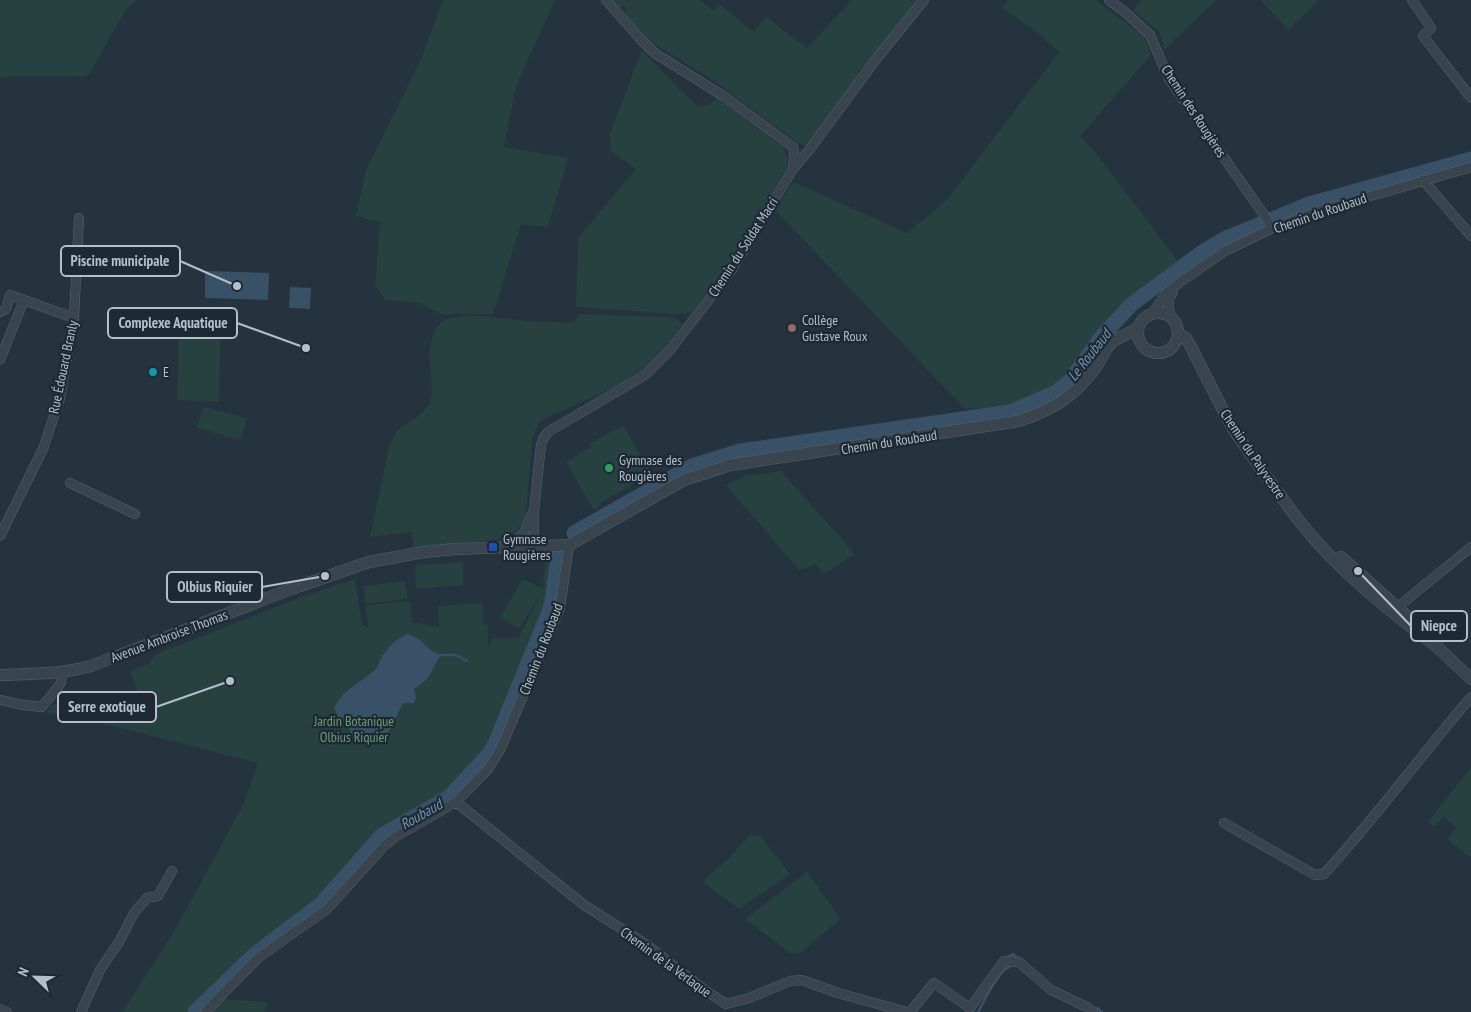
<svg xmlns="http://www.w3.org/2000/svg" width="1471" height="1012" viewBox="0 0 1471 1012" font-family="'PT Sans Narrow',sans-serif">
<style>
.green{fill:#274040}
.water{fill:#385166}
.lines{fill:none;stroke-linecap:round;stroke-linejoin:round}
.stream{stroke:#385166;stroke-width:2.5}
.river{stroke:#385166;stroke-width:15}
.minor-casing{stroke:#57626d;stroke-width:10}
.tertiary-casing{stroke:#57626d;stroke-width:12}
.minor{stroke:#39444f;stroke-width:9}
.tertiary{stroke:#39444f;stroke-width:11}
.education-dot{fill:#8d6e63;stroke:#1d2934;stroke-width:2}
.culture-dot{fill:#0f9aa8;stroke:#1d2934;stroke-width:2}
.leisure-dot{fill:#2e9e5b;stroke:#1d2934;stroke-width:2}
.transit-dot{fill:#1a4fb4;stroke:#1d2934;stroke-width:2}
.labels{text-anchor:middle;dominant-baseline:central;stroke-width:4.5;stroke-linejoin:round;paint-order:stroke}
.street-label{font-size:14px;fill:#b5bfca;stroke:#1d2934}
.poi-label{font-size:14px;fill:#b5bfca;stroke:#1d2934;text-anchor:start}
.park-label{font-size:14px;fill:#6c9b71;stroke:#1d2934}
.water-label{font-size:15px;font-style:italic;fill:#7594ad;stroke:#1d2934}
.leader{fill:none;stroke:#b5bfca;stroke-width:2}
.callout-dot{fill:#b5bfca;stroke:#1d2934;stroke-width:2}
.callout{fill:#1d2934;stroke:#b5bfca;stroke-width:2}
.callout-label{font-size:15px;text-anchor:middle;font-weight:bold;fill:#b5bfca}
</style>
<rect width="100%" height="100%" fill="#25333f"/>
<path class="green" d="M 0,0 L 137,0 L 127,8 L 89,74 L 86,76 L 0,77 Z
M 443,0 L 555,0 L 516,86 L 504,147 L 568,158 L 548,227 L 521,224 L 493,314 L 441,314 L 419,303 L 386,300 L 375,287 L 380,222 L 356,216 L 366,170 L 422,57 Z
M 611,0 L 700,0 L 713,11 L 720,4 L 754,32 L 766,17 L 807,48 L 852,0 L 922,0 L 809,145 L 806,146 L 800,144 L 717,83 L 642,36 L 623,16 L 627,9 L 624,5 L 618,9 Z
M 1009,0 L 1096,0 L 1144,37 L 1151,55 L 1080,136 L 1095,152 L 1178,261 L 1125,303 L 1098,336 L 1069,377 L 1053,388 L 1009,407 L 965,409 L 775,210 L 794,182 L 907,233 L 947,200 L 1059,52 L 1033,29 L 1002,8 Z
M 1142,0 L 1216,0 L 1164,50 L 1160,33 L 1133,10 Z
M 1261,0 L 1319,0 L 1288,30 Z
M 642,50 L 684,94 L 698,106 L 709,105 L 717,98 L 783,147 L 787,158 L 787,167 L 729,265 L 691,313 L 678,314 L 576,307 L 578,238 L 636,169 L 611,151 L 610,133 Z
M 179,313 L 221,314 L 219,402 L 177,400 Z
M 579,314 L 669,317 L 677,319 L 682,325 C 672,337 663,351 652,361 C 620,391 576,402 539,422 L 532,440 L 526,516 C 521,527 515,534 503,539 L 414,548 L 411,532 L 370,537 L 389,447 L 397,430 L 420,415 L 430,404 L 432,388 L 429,354 L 432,337 L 437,327 L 444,319 L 470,315 L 531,321 L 574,323 Z
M 203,407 L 247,418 L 241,440 L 197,428 Z
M 623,425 L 651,474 L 600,503 L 601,505 L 594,510 L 566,462 L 591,447 L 589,444 Z
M 781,471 L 855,554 L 824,574 L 815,564 L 799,570 L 726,485 L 745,476 Z
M 546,554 L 554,554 L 545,608 L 488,746 L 447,792 L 432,802 L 384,829 L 369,841 L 317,901 L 251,948 L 187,1012 L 122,1012 L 175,930 L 244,803 L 258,763 L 59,712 L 59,714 L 46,714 L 52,705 C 61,704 71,701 80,701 C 98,702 117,717 137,720 L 140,697 L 130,671 L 149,663 L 154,655 L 299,598 L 355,579 L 362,625 L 368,628 L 366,605 L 410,601 L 412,622 L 439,627 L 438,606 L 482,603 L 484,625 L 488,625 L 488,647 L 493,638 L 518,638 L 543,591 L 519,629 L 500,617 L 523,579 L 543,589 Z
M 463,562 L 463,585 L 416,589 L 415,565 Z
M 405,581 L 408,599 L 365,604 L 364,586 Z
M 1471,768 L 1471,855 L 1469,857 L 1447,839 L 1456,827 L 1443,817 L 1434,827 L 1428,821 Z
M 760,835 L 790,874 L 739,909 L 704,883 L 707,877 L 729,858 L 749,836 Z
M 807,872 L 841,919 L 800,953 L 790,953 L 745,919 Z
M 224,999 L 267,1002 L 264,1012 L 212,1012 Z"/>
<path class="water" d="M 205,271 L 269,273 L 268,300 L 205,298 Z
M 290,287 L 311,288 L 310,309 L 289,308 Z
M 407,634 L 417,638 L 432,651 L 441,655 C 429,671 435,676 414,689 L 416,697 L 414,703 L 404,703 L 402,705 L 387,735 L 380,737 L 377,736 C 370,740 361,742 353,739 L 349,728 L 342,721 L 337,722 L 335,719 L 338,717 L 334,708 C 344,688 359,684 374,671 C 378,667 379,662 381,658 C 388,647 395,640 407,634 Z"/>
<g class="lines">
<path class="stream" d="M 441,655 L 456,655 L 467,661
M 330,724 L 336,720
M 1006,958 L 1013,954 L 1020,960
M 1097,1008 L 1102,1012
M 978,1012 C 987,997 996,973 1012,965"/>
<path class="river" d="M 574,533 L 692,466 L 740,451 L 1010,412 L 1055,393 L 1069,382 L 1102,336 L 1132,304 L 1201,253 L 1224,239 L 1309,204 L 1471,159
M 195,1012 L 256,953 L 320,905 L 382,835 L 449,797 L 488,755 L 495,744 L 548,614 L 552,602 L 558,556"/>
<g class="minor-casing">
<path id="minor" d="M 1109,0 L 1126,13 L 1150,35 L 1169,79 L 1273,228
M 1412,0 L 1431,28 L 1423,36 L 1471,98
M 793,169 L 810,149 L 877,58 L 924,0
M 1423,180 L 1471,236
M 0,312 L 6,309 L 10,295 L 74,318
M 1152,314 L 1167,292 L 1179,283 L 1225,251 L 1273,228 L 1319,211 L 1471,167
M 1172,319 C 1168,309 1166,301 1173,292
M 0,360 L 24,300
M 70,483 L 135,514
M 0,536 L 43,449 L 60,398 L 74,318 L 79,218
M 534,546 L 534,510 L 541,445 L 543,439 L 548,432 L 645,375 L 670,350 L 731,271 L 793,169 L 794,153 L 793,147 L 725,97 L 656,54 L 642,41 L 606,0
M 509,547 L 524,532 L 533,512
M 1394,610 L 1471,547
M 0,700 L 23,705 L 42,707 L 61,683 L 62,672
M 456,802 L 584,905 L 647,945 L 706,991 L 726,1004 L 749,998 L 790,981 L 802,980 L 838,993 L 907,1012
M 1224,823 L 1315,875 L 1324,874 C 1376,818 1421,755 1471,697
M 0,1009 L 7,1012
M 81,1012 L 100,970 L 119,942 L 134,913 L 147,898 L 158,896 L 172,871
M 205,1012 L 258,958 L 327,909 L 386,844 L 395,837 L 456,802 L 489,768 L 501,748 L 560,608 L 569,545
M 910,1012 L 934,983 L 970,1008 L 1004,961 L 1019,962 L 1051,990 L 1089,1008 L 1093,1012"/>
</g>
<g class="tertiary-casing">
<path id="tertiary" d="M1138 333a20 20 0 1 1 40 0a20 20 0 1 1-40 0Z
M 1178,333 L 1186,338 L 1191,347 L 1228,420 L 1237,435 C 1258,464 1278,494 1300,522 C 1339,571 1389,611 1439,648
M 1341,557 L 1409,618
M 1434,644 L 1471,679
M 0,675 C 31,674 61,674 91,666 L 291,589 L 369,562 L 424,552 L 455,549 L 569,545 L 684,480 L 730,465 L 1019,421 C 1051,410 1073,398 1094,370 C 1100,362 1104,351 1110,344 C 1118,335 1132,335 1139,326"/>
</g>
<use href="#minor" class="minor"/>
<use href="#tertiary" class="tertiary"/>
</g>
<circle class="education-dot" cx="792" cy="328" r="5"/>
<circle class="culture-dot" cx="153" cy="372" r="5"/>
<circle class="leisure-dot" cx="609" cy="468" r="5"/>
<rect class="transit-dot" x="488" y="542" width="10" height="10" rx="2.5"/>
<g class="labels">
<g class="street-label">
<text transform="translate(1194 111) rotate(57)">Chemin des Rougières</text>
<text transform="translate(1320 213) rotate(-19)">Chemin du Roubaud</text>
<text transform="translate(743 247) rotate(-57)">Chemin du Soldat Macri</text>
<text transform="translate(63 367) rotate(-78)">Rue Édouard Branly</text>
<text transform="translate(889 442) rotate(-9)">Chemin du Roubaud</text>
<text transform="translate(1253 454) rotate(56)">Chemin du Palyvestre</text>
<text transform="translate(169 636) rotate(-21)">Avenue Ambroise Thomas</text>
<text transform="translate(541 649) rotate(-69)">Chemin du Roubaud</text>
<text transform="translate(666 962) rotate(36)">Chemin de la Verlaque</text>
</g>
<g class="poi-label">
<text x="802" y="320">Collège<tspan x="802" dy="16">Gustave Roux</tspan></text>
<text x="163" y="372">E</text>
<text x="619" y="460">Gymnase des<tspan x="619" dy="16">Rougières</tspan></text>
<text x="503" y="539">Gymnase<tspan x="503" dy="16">Rougières</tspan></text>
</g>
<g class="park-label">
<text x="354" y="721">Jardin Botanique<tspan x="354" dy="16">Olbius Riquier</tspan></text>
</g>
<g class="water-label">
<text transform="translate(1089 355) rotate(-52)">Le Roubaud</text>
<text transform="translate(421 814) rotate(-30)">Roubaud</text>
</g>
</g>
<path class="leader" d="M237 286L180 261M306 348L237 323M325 576L262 587M1358 571L1411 626M230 681L156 707"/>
<g class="callout-dot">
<circle cx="237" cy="286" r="5"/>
<circle cx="306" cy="348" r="5"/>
<circle cx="325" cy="576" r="5"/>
<circle cx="1358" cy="571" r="5"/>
<circle cx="230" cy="681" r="5"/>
</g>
<g class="callout">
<rect x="61" y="246" width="119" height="30" rx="5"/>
<rect x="108" y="308" width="129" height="30" rx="5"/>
<rect x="167" y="572" width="95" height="30" rx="5"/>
<rect x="1411" y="611" width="56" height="30" rx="5"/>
<rect x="58" y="692" width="98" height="30" rx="5"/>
</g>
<g class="callout-label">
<text x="120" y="266">Piscine municipale</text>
<text x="173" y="328">Complexe Aquatique</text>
<text x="215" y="592">Olbius Riquier</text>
<text x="1439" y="631">Niepce</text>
<text x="107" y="712">Serre exotique</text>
</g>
<g transform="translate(35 977) rotate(293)" stroke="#1d2934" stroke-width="4" paint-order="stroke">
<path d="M0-4L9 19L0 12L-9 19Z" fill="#b5bfca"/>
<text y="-8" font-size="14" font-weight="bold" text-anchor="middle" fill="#b5bfca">N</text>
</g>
</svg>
